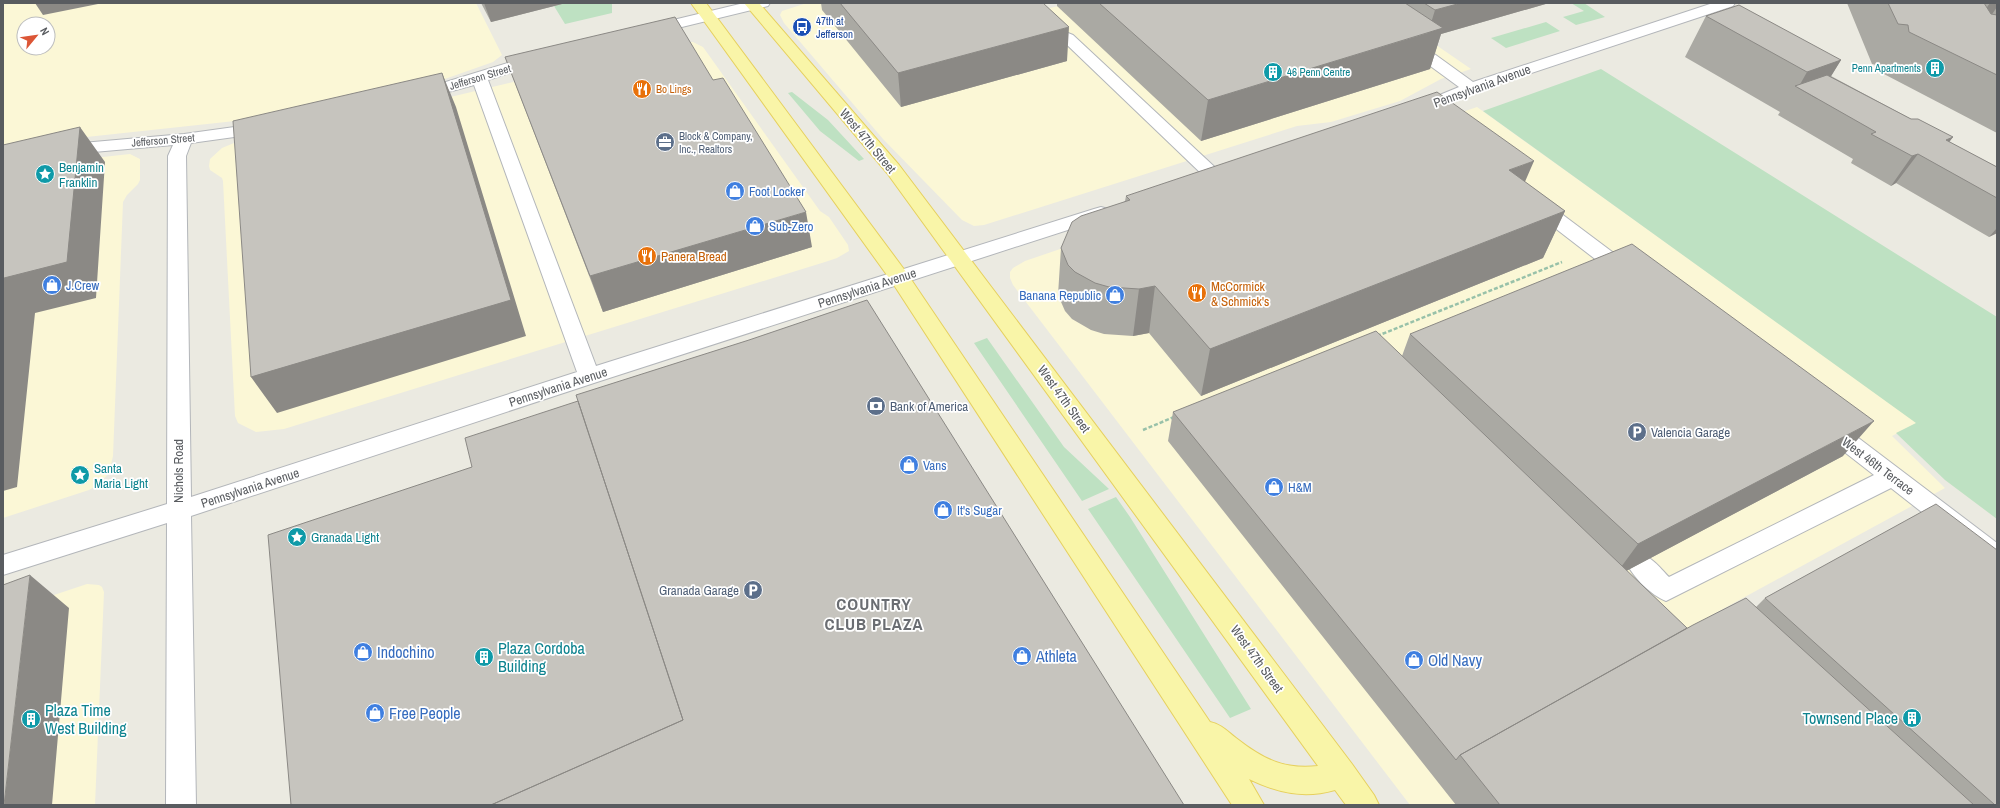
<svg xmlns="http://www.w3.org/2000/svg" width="2000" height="808" viewBox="0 0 2000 808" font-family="'Archivo Narrow',sans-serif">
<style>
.commercial{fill:#fbf7d6;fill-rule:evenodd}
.green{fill:#bee1c2}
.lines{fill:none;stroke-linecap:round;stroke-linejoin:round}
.minor-casing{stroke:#b3b6ba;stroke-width:2}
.major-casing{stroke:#e6d05e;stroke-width:2}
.path{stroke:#98c1a9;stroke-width:2.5;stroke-dasharray:4 2;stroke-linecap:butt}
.minor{fill:#fff;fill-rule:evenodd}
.major{fill:#f9f5a8;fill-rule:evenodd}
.wall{fill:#aaa9a3}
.shaded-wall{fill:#8b8985}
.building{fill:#c6c4be;stroke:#8b8985}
.labels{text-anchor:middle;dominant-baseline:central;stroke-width:3.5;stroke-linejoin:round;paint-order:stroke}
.far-transit-label{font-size:11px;fill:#164399;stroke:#fff;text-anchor:start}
.far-culture-label{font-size:11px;fill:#0d838f;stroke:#fff;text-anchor:end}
.far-street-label{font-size:11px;fill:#595c60;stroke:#fff}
.far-food-label{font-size:11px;fill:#c56008;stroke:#fff;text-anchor:start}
.far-service-label{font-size:11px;fill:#4e5e75;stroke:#fff;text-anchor:start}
.street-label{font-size:13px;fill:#595c60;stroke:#fff}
.culture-label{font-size:13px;fill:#0d838f;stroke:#fff;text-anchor:start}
.shop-label{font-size:13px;fill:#366cbe;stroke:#fff;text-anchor:start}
.food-label{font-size:13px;fill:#c56008;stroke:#fff;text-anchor:start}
.service-label{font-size:13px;fill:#4e5e75;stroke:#fff;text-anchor:start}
.near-culture-label{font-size:16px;fill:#0d838f;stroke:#fff;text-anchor:start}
.near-shop-label{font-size:16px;fill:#366cbe;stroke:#fff;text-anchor:start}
.district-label{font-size:17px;font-weight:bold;letter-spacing:1px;fill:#6a6d72;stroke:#fff}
</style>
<rect width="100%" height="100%" fill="#ebeae1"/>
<path class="commercial" d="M 3,3 L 476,3 L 502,55 L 493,62 L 442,80 L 264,118 L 3,146 ZM 24,24 L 48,24 L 48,48 L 24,48 Z
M 807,3 L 1015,3 L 1026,14 L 1070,3 L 1375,3 L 1471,69 L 1441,79 L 1400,101 L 1331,122 L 1297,126 L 984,225 L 974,226 L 962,220 L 883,139 L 784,23 L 780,15 L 782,11 Z
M 681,42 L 693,42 L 703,47 L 820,211 L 829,217 L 848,245 L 849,251 L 837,258 L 825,262 L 284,429 L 256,432 L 238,423 L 235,416 L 223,181 L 222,178 L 210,170 L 209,166 L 210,159 L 222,148 L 234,143 L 329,126 Z
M 1477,107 L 1917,423 L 1892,436 L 1945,488 L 1710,616 L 1909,805 L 1410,805 L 1013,285 L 1010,278 L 1010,272 L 1013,268 L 1025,261 Z
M 130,154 L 140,159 L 140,180 L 138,184 L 127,195 L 123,202 L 113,456 L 109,473 L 99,484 L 89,490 L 3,518 L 3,168 Z
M 87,584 L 99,585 L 102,587 L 104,592 L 95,805 L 3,805 L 3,612 Z"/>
<path class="green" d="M 566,3 L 612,3 L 612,13 L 565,24 L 554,6 Z
M 1571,3 L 1584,3 L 1605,17 L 1576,25 L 1563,17 L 1584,11 Z
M 1546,22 L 1560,31 L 1506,48 L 1491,38 Z
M 1601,69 L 1997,317 L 1997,519 L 1945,480 L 1896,433 L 1916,423 L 1483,111 Z
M 792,92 L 828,120 L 864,159 L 859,161 L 820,131 L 788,93 Z
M 987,338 L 1064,447 L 1109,489 L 1082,501 L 974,343 Z
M 1116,497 L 1130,517 L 1251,709 L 1230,718 L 1088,509 Z"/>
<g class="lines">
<g class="minor-casing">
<path id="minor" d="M 744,3 L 770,3 L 768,6 L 649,35 L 644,33 L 641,30 L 644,27 Z
M 1713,3 L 1735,3 L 1733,6 L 1477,91 L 1425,114 L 1419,115 L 1413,114 L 1411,110 L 1413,106 L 1459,87 L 1403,46 L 1401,43 L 1403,40 L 1415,40 L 1473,82 Z
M 1068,33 L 1073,35 L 1220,172 L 1223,176 L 1220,180 L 1214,181 L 1208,180 L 1063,41 L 1060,38 L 1063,35 Z
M 537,54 L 543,56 L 545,59 L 543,62 L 488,80 L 596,366 L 1094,209 L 1101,207 L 1108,209 L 1110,213 L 1108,217 L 597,382 L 191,516 L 196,805 L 166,805 L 167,523 L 3,575 L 3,555 L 167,504 L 168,156 L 173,145 L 3,160 L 3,150 L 184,134 L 264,123 L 270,124 L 273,128 L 270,132 L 264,133 L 191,143 L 186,156 L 191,497 L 577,372 L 474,85 L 419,100 L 413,98 L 411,95 L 413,92 Z
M 1536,198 L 1543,200 L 1635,269 L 1638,274 L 1635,279 L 1628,281 L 1621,279 L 1529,208 L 1527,204 L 1529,200 Z
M 1828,419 L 1836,421 L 1997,543 L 1997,567 L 1988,564 L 1891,488 L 1666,601 C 1651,595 1634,578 1627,564 L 1630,557 C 1648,550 1657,565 1669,577 L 1874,475 L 1820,433 L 1817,427 L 1820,421 Z"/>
</g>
<g class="major-casing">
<path id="major" d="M 691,3 L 706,3 L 906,272 L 1210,722 C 1221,724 1228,732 1236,738 C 1263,759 1284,770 1318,766 L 887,173 L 744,3 L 759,3 L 899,165 L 1352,764 L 1374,795 L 1379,805 L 1346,805 L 1335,790 C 1304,799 1278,793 1249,779 L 1264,805 L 1232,805 L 892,282 Z"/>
</g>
<path class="path" d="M 1377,336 L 1562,262
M 1143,430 L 1174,417"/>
<use href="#minor" class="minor"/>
<use href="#major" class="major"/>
</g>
<path class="wall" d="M 481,3 L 566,3 L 491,22 Z
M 821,3 L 1043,3 L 1067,61 L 901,107 L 822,10 Z
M 1057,3 L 1549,3 L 1441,34 L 1430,69 L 1201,141 L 1057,6 Z
M 1847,3 L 1997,3 L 1997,133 L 1882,73 L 1881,66 L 1872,64 Z
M 1706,16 L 1841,60 L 1831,76 L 1911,119 L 1953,137 L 1949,142 L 1997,167 L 1997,233 L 1989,237 L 1896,183 L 1891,186 L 1851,163 L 1853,159 L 1778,115 L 1780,112 L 1685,57 Z
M 505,57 L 812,247 L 603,312 L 518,91 Z
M 1525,182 L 1565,211 L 1543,258 L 1201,396 L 1149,333 L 1133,336 L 1104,334 L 1091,330 L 1072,319 L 1065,311 L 1058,295 L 1061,248 L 1125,201 L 1126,196 Z
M 1410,334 L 1843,456 L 1626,571 L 1687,628 L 1756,607 L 1765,598 L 1997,805 L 1456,805 L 1168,441 L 1173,412 L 1402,356 Z"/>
<path class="shaded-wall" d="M 35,3 L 103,3 L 43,15 Z
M 484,3 L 566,3 L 491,22 Z
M 1461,3 L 1549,3 L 1441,34 L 1430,69 L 1201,141 L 1208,100 L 1428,33 L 1435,10 Z
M 1990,3 L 1997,3 L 1997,7 L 1986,23 L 1973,27 Z
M 1069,27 L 1067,61 L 901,107 L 898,73 Z
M 1841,60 L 1817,99 L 1798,88 L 1807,72 Z
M 442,73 L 456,107 L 526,336 L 277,413 L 251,377 Z
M 80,127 L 105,162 L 96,298 L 35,313 L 17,487 L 3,491 L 3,283 L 4,278 Z
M 1953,137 L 1933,163 L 1946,140 Z
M 1918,154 L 1896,183 L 1891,186 L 1912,156 Z
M 1534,161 L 1514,207 L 1509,170 Z
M 1565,211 L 1543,258 L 1201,396 L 1210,349 Z
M 806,212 L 812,247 L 603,312 L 590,276 Z
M 1997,228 L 1997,233 L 1989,237 Z
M 1155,286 L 1149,333 L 1133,336 L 1139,289 Z
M 1874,421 L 1843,456 L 1613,578 L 1638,544 Z
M 30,575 L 69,608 L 52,805 L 4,805 Z"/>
<path class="building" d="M 840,3 L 1043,3 L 1069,27 L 898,73 Z
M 1099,3 L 1405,3 L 1443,28 L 1208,100 Z
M 1424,3 L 1461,3 L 1435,10 Z
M 1888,3 L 1984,3 L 1991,14 L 1997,15 L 1997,75 L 1909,32 L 1908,25 L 1898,24 Z
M 1739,5 L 1841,60 L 1807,72 L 1706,16 Z
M 675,17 L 713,80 L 723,78 L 806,212 L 590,276 L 505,57 Z
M 442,73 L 511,300 L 251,377 L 233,121 Z
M 1827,75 L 1911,119 L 1918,119 L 1953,137 L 1946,140 L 1997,167 L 1997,198 L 1918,154 L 1912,156 L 1871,134 L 1876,132 L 1795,86 Z
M 1437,92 L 1534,161 L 1509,170 L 1565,211 L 1210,349 L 1155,286 L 1139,289 L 1109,287 L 1095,283 L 1075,272 L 1068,265 L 1061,248 L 1072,222 L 1081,216 L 1130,200 L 1126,196 Z
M 80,127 L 67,262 L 4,278 L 3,283 L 3,145 Z
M 1632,244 L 1874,421 L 1638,544 L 1410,334 Z
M 867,300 L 1184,805 L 491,805 L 683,720 L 576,395 L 749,340 Z
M 1376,331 L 1687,628 L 1460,755 L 1456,760 L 1173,412 Z
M 578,401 L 683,720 L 491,805 L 291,805 L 268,535 L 472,467 L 465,438 Z
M 1936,504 L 1997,550 L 1997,805 L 1995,805 L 1765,598 Z
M 30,575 L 4,805 L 3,805 L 3,585 Z
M 1746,598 L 1974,805 L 1500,805 L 1460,755 L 1693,625 Z"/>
<defs>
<g id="bus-disc" transform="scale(1)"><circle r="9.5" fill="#1a4fb4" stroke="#fff"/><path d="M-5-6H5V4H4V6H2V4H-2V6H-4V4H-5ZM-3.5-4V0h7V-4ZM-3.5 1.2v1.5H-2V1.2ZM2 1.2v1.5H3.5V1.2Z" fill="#fff"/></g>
<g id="building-disc" transform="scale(1)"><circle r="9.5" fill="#0f9aa8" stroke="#fff"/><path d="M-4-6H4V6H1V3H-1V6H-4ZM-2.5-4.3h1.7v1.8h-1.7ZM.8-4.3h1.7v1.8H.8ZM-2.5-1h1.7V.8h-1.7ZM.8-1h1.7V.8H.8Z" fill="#fff"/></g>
<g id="restaurant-disc" transform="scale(1)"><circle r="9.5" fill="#e8710a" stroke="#fff"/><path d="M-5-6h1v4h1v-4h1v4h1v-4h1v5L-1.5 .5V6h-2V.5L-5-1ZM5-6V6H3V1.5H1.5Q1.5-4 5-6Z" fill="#fff"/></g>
<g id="office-disc" transform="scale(1)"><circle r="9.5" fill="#5c6f8a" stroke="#fff"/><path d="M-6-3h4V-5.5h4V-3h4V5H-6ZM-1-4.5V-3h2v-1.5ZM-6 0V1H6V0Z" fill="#fff"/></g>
<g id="sight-disc" transform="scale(1)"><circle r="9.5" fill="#0f9aa8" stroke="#fff"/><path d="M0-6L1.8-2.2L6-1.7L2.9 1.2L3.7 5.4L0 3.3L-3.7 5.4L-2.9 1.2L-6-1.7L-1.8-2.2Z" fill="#fff"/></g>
<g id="shop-disc" transform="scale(1)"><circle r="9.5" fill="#3f7fe0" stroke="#fff"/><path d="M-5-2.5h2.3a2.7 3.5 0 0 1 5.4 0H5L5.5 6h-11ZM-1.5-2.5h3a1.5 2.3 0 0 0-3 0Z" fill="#fff"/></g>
<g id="bank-disc" transform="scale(1)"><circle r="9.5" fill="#5c6f8a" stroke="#fff"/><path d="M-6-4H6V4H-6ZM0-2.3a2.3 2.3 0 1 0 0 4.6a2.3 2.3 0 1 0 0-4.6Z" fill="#fff"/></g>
<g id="parking-disc" transform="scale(1)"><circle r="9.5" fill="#5c6f8a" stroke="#fff"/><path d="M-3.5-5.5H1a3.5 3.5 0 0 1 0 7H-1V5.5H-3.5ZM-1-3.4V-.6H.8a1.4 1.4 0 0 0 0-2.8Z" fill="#fff"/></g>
</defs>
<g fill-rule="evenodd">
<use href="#bus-disc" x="802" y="27"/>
<use href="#building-disc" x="1935" y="68"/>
<use href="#building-disc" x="1273" y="72"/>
<use href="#restaurant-disc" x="642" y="89"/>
<use href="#office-disc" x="665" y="142"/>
<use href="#sight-disc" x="45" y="174"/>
<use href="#shop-disc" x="735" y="191"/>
<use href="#shop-disc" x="755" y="226"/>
<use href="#restaurant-disc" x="647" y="256"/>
<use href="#shop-disc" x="52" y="285"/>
<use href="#restaurant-disc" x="1197" y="293"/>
<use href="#shop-disc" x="1115" y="295"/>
<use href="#bank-disc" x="876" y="406"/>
<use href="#parking-disc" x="1637" y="432"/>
<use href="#shop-disc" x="909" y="465"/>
<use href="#sight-disc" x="80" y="475"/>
<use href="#shop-disc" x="1274" y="487"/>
<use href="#shop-disc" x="943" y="510"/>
<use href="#sight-disc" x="297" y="537"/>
<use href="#parking-disc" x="753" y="590"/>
<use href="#shop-disc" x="363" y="652"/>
<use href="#shop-disc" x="1022" y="656"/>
<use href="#building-disc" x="484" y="657"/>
<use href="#shop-disc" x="1414" y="660"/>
<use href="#shop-disc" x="375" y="713"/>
<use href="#building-disc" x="1912" y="718"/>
<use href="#building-disc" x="31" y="719"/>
</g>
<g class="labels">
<g class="far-transit-label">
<text x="816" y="21">47th at<tspan x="816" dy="13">Jefferson</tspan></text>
</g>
<g class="far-culture-label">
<text x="1921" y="68">Penn Apartments</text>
<text x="1287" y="72" text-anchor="start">46 Penn Centre</text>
</g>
<g class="far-street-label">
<text transform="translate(480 77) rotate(-17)">Jefferson Street</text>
<text transform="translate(163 140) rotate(-5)">Jefferson Street</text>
</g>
<g class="far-food-label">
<text x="656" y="89">Bo Lings</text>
</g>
<g class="far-service-label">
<text x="679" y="136">Block &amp; Company,<tspan x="679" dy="13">Inc., Realtors</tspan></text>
</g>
<g class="street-label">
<text transform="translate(1482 86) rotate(-20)">Pennsylvania Avenue</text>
<text transform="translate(868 141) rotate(50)">West 47th Street</text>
<text transform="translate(867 288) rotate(-18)">Pennsylvania Avenue</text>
<text transform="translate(558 387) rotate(-18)">Pennsylvania Avenue</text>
<text transform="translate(1064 399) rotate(54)">West 47th Street</text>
<text transform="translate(1878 466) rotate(37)">West 46th Terrace</text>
<text transform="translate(178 471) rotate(-90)">Nichols Road</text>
<text transform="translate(250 488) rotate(-18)">Pennsylvania Avenue</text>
<text transform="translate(1257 659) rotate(54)">West 47th Street</text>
</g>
<g class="culture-label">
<text x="59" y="167">Benjamin<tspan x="59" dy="15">Franklin</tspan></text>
<text x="94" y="468">Santa<tspan x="94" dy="15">Maria Light</tspan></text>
<text x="311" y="537">Granada Light</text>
</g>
<g class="shop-label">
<text x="749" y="191">Foot Locker</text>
<text x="769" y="226">Sub-Zero</text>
<text x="66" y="285">J.Crew</text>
<text x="1101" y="295" text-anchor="end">Banana Republic</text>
<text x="923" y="465">Vans</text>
<text x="1288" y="487">H&amp;M</text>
<text x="957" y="510">It's Sugar</text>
</g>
<g class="food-label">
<text x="661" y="256">Panera Bread</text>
<text x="1211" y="286">McCormick<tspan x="1211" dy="15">&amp; Schmick's</tspan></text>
</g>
<g class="service-label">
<text x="890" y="406">Bank of America</text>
<text x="1651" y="432">Valencia Garage</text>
<text x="739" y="590" text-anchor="end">Granada Garage</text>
</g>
<g class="near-culture-label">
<text x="498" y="648">Plaza Cordoba<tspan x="498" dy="18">Building</tspan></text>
<text x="45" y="710">Plaza Time<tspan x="45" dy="18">West Building</tspan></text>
<text x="1898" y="718" text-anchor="end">Townsend Place</text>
</g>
<g class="near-shop-label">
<text x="377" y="652">Indochino</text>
<text x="1036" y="656">Athleta</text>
<text x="1428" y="660">Old Navy</text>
<text x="389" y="713">Free People</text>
</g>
<g class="district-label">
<text x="874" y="603">COUNTRY<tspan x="874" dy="20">CLUB PLAZA</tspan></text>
</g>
</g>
<rect width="2000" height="808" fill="none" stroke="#595c60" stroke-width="8"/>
<g transform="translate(36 36) rotate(61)"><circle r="19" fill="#ffffff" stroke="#bdbebf"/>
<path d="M0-3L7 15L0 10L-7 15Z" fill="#dc5636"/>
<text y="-6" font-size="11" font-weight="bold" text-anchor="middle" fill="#595c60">N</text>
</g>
</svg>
